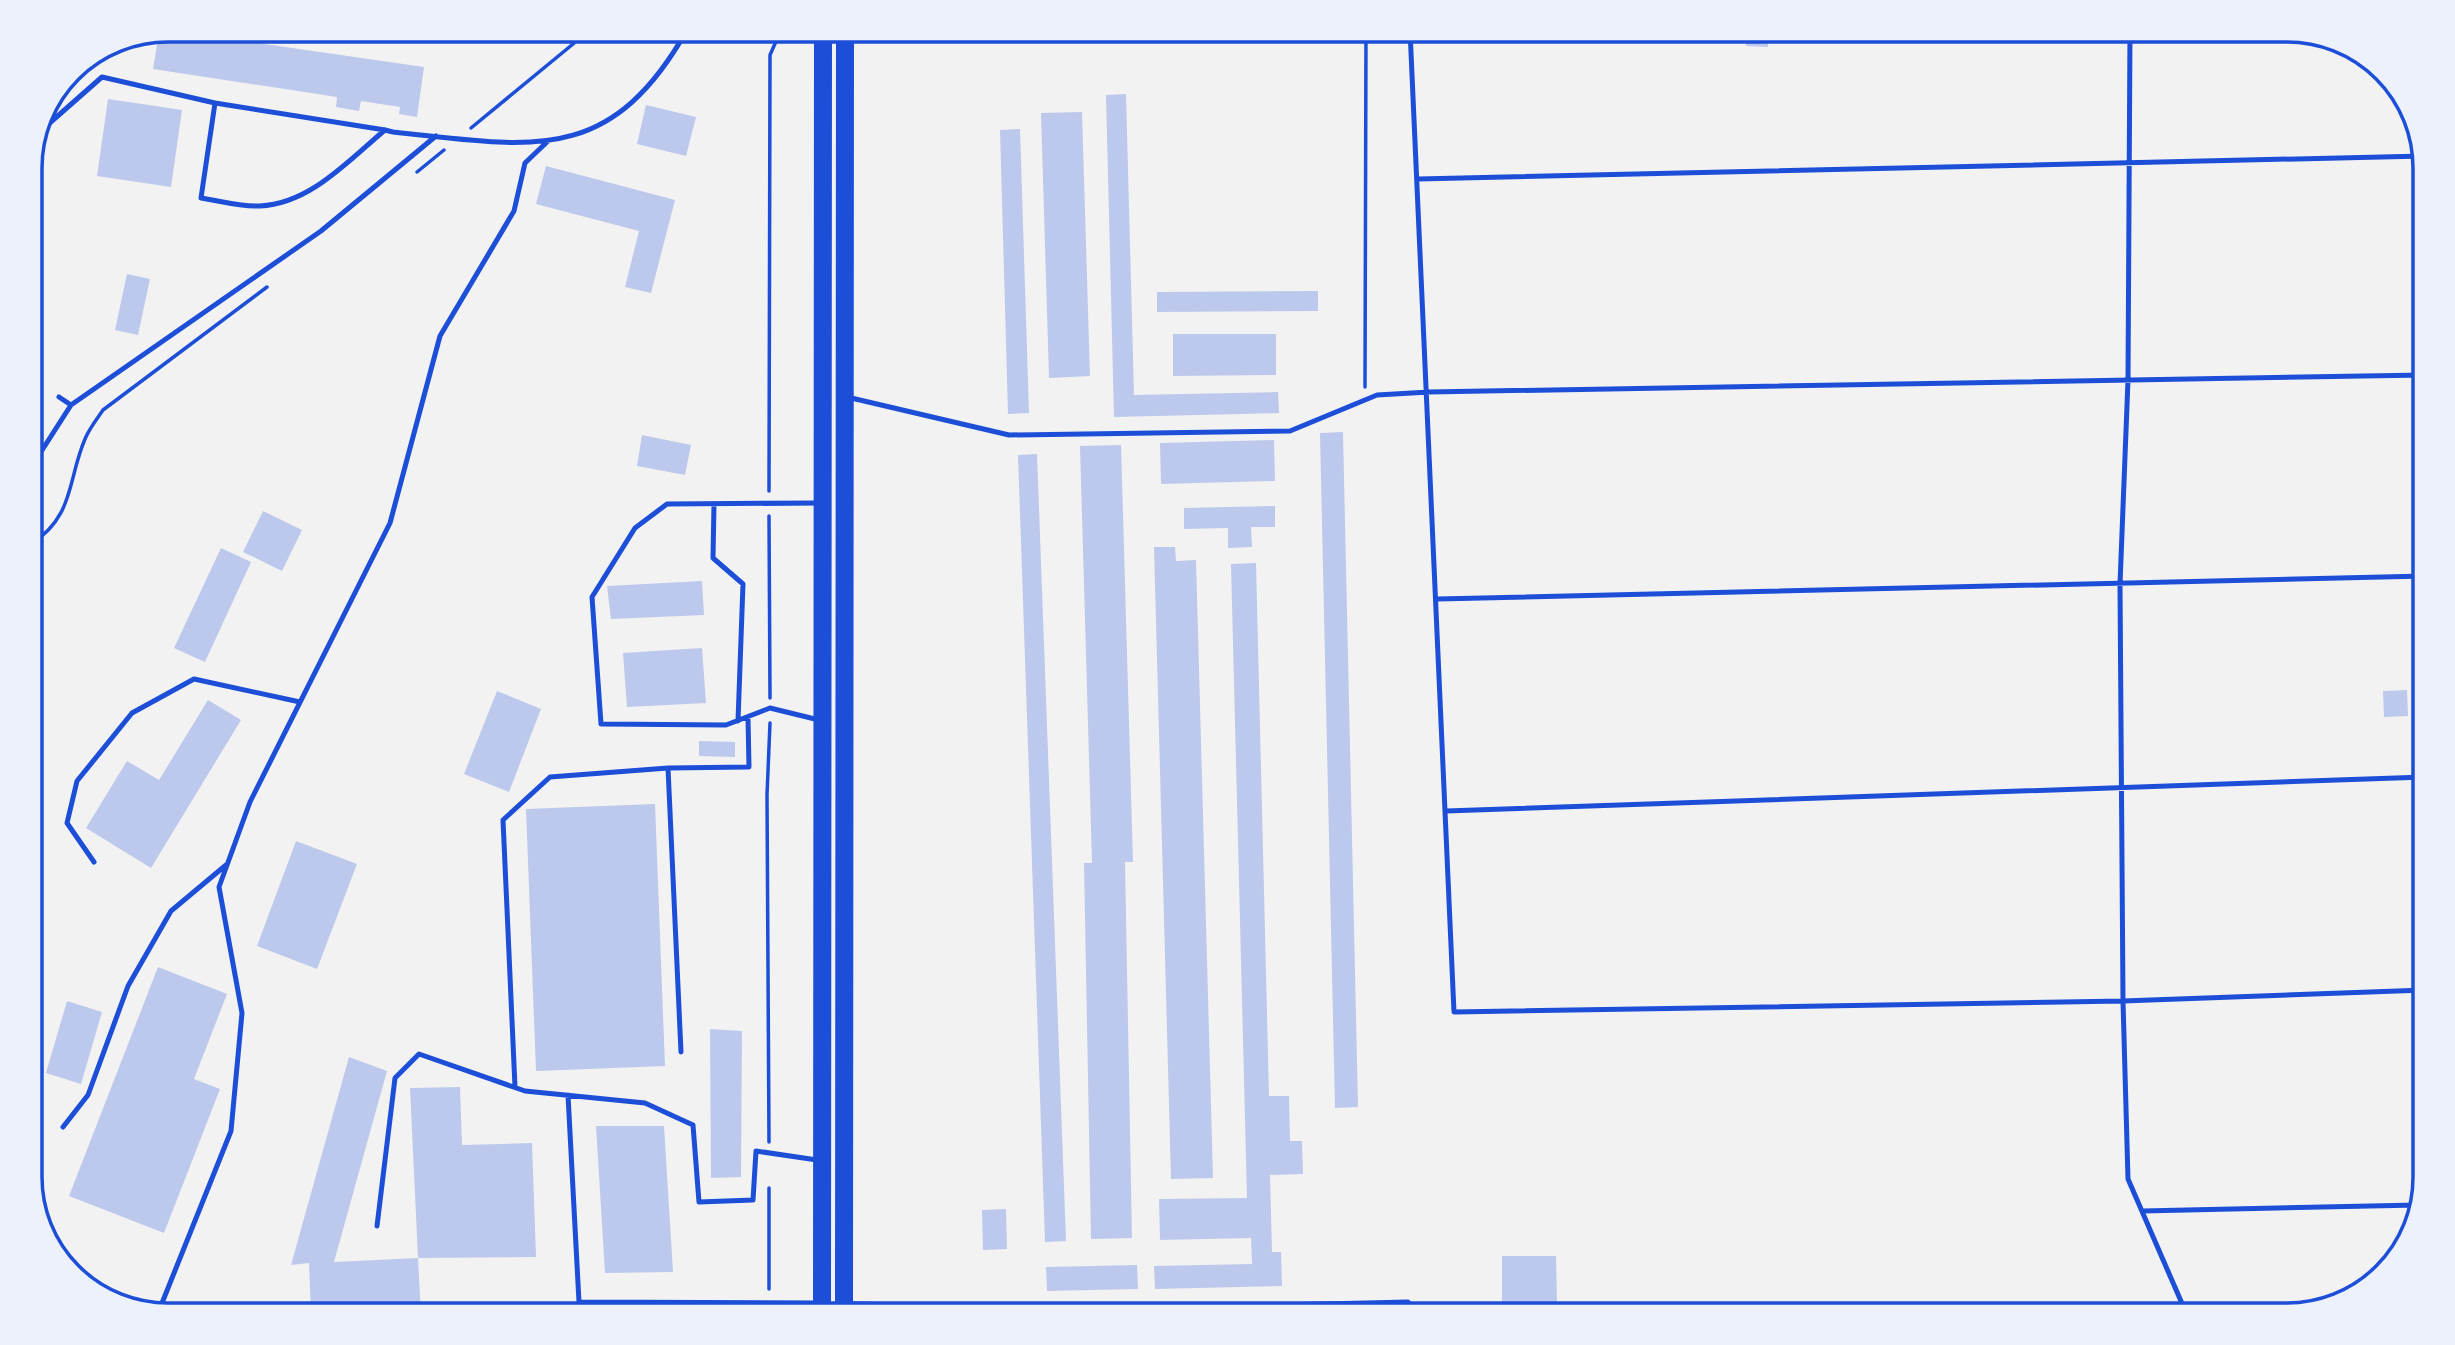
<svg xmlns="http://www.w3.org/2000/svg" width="2455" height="1345" viewBox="0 0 2455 1345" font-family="'Golos Text',sans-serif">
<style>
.building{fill:#bdc9ec}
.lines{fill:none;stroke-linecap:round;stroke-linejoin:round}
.path{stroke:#1d4ed8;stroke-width:3.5}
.service{stroke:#1d4ed8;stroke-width:5}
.primary{stroke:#1d4ed8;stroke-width:18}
.rim{fill:none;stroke:#1d4ed8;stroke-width:3.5}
</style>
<rect width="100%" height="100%" fill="#f2f2f2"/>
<path class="building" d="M 168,30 L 424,67 L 417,117 L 399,114 L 400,107 L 361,101 L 359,111 L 336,107 L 337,97 L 153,69 L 159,32 Z
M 1746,30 L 1768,30 L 1768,47 L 1746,46 Z
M 1126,94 L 1134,395 L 1278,392 L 1279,413 L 1114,417 L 1106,95 Z
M 108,99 L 182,110 L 171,187 L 97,176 Z
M 646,105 L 696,117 L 686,156 L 637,144 Z
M 1082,112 L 1090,376 L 1049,378 L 1041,113 Z
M 1020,129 L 1029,413 L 1008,414 L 1000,130 Z
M 546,166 L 675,200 L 651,293 L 625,287 L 639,231 L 536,204 Z
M 127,274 L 150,279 L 138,335 L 115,330 Z
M 1318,291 L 1318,311 L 1157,312 L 1157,292 Z
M 1173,334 L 1276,334 L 1276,375 L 1173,376 Z
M 1343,432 L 1358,1107 L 1335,1108 L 1320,433 Z
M 642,435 L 691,445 L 685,475 L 637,466 Z
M 1274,440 L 1275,481 L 1161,484 L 1160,443 Z
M 1121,445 L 1133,862 L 1125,862 L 1132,1238 L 1091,1239 L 1084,863 L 1092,863 L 1080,446 Z
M 1037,454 L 1066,1241 L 1045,1242 L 1018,455 Z
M 1275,506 L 1275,527 L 1251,527 L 1252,547 L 1228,548 L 1228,528 L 1184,529 L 1184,508 Z
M 263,511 L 302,530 L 282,571 L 243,552 Z
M 1154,547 L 1175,547 L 1176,561 L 1196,560 L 1213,1178 L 1171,1179 Z
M 221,548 L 251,562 L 205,662 L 174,648 Z
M 1256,563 L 1269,1096 L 1289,1096 L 1290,1141 L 1302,1141 L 1303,1174 L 1270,1175 L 1272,1252 L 1281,1252 L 1282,1286 L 1155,1289 L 1154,1266 L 1252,1264 L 1251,1238 L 1160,1240 L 1159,1199 L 1247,1198 L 1231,564 Z
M 702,581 L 704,615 L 611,619 L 607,586 Z
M 702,648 L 706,703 L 627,707 L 623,653 Z
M 2407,690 L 2408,716 L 2384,717 L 2383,691 Z
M 497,691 L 541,709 L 509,792 L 464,774 Z
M 208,700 L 241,720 L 151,868 L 86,828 L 127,761 L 159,780 Z
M 699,741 L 735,742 L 735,757 L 699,756 Z
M 655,804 L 665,1066 L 536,1071 L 526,809 Z
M 296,841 L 357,864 L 317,969 L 257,946 Z
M 158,967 L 227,994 L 194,1079 L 220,1089 L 164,1233 L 69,1196 Z
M 67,1001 L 102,1012 L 81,1084 L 46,1073 Z
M 710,1029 L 742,1031 L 741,1177 L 711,1178 Z
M 349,1057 L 387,1071 L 334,1262 L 418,1258 L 421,1315 L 311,1315 L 309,1263 L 291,1265 Z
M 460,1087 L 462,1145 L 532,1143 L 536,1257 L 418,1258 L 410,1088 Z
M 596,1126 L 664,1126 L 673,1272 L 605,1273 Z
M 1006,1209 L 1007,1249 L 983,1250 L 982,1210 Z
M 1502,1256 L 1556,1256 L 1557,1302 L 1502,1302 Z
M 1137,1265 L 1138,1289 L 1047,1291 L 1046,1267 Z"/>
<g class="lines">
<path class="path" d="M 471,128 L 590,30
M 417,172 L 444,150
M 1365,387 L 1366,30
M 769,491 L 770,55 L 781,30
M 769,516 L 770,698
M 30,545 C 75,516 67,481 85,439 C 89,429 97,419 103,410 L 267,287
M 769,1142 L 767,795 L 770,723
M 769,1289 L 769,1188"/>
<path class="service" d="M 1410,30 L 1454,1012 L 2123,1001 L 2128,1179 L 2187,1315
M 2130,30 L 2128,380 L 2120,584 L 2123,1001 L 2425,990
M 38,127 L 44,128 L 102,77 L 215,103
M 385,130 C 349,160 310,204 260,206 C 241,207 220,201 201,198 L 215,103 L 385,130 L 393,132 C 529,146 609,168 687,30
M 1418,179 L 2424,156
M 59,397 L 71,405 L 321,231 L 436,136
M 847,397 L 1009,435 L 1290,431 L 1377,395 L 1429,392 L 2425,375
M 30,469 L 71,405
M 819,503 L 667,504 L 635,528 L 592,597 L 601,724 L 726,725 L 770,708 L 819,720
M 714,504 L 713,558 L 743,584 L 738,721
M 1438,599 L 2425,576
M 1446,811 L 2425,777
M 94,862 L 67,823 L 77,781 L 132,713 L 194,679 L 300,702
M 681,1052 L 668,768 L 749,767 L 748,717
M 515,1087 L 503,820 L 550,777 L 668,768
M 568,1095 L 579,1302 L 819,1303
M 63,1127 L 88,1095 L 128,986 L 171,911 L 226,865
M 2142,1211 L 2418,1205
M 377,1226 L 395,1078 L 419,1054 L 525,1091 L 645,1103 L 693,1125 L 699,1202 L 753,1200 L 756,1151 L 817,1160
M 848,1304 L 1148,1308 L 1408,1302 L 1413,1315
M 158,1313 L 231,1131 L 242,1013 L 219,887 L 250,802 L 390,523 L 440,336 L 514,211 L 525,163 L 547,142"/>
<path class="primary" d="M 822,1315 L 823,30
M 844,1315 L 845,30"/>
</g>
<path d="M0 0H2455V1345H0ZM168 42H2287A126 126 0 0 1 2413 168V1177A126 126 0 0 1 2287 1303H168A126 126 0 0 1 42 1177V168A126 126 0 0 1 168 42Z" fill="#edf1fc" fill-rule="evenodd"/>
<path class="rim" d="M168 42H2287A126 126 0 0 1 2413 168V1177A126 126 0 0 1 2287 1303H168A126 126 0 0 1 42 1177V168A126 126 0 0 1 168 42Z"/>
</svg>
